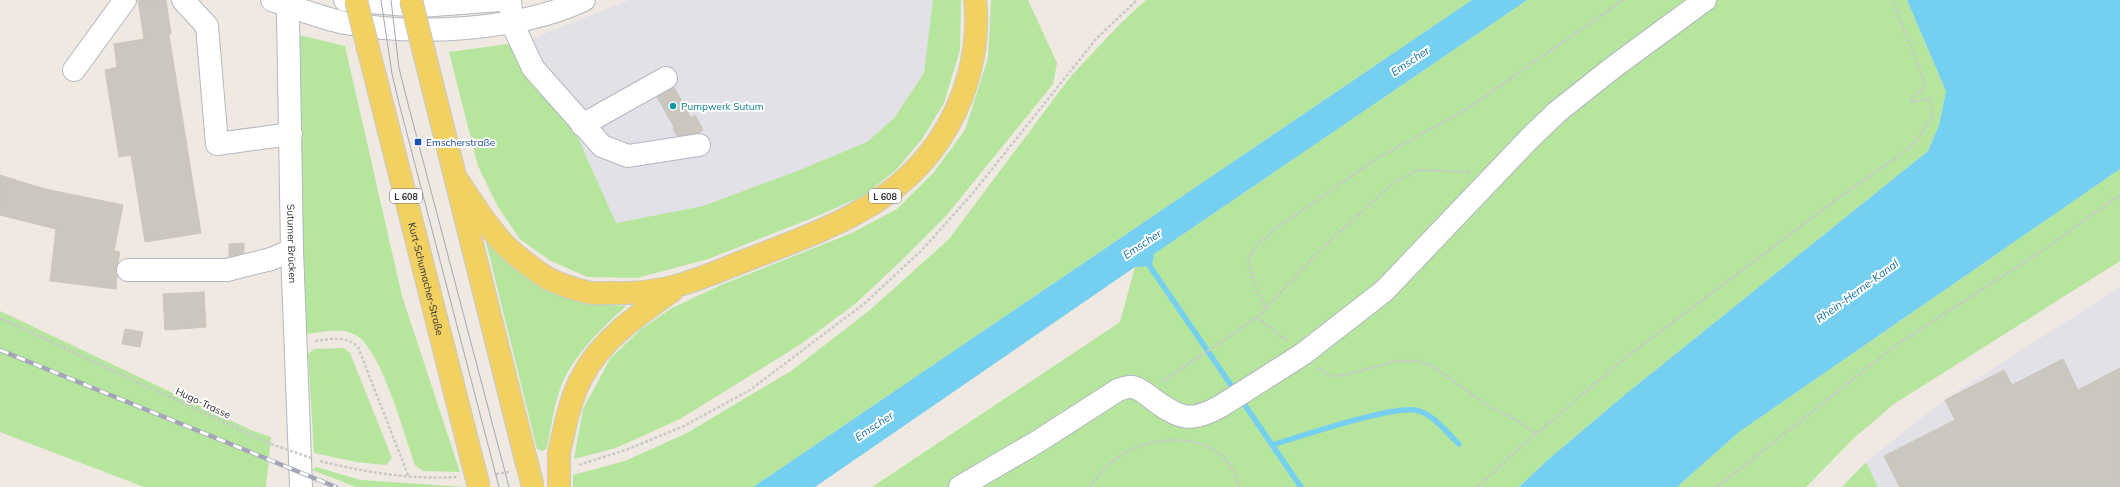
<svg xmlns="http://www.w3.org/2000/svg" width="2120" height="487" viewBox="0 0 2120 487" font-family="Mulish,sans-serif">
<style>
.industrial{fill:#e3e1e8}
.green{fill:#b6e59e}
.water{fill:#75cff0}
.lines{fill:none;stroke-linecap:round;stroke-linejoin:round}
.stream{stroke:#75cff0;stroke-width:5.5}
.building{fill:#cbc7bf;stroke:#cbc5ba}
.minor-casing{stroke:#b4b7c1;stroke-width:24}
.major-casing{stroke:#c9c9c9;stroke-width:24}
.path{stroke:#c9c9c9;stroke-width:2.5;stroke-dasharray:3 2;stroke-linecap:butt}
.minor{stroke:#fff;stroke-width:22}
.major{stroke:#f2d163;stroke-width:22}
.tram{stroke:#a3a6b8;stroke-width:1}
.rail-casing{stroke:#a3a6b8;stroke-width:4.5}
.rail{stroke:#fff;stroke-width:3;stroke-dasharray:9;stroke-linecap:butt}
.major-bridge-casing{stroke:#c9c9c9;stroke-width:24;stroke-linecap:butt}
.path-bridge{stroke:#c9c9c9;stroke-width:2.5;stroke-dasharray:3 2;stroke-linecap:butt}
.major-bridge{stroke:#f2d163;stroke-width:22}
.culture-dot{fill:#0f9aa8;stroke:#fff;stroke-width:1.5}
.transit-dot{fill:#1a4fb4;stroke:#fff;stroke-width:1.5}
.labels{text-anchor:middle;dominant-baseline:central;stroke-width:4;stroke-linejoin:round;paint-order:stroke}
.shield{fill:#fff;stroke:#6d6d6d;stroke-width:1}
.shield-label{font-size:9px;font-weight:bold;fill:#2e2e2e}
.culture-label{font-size:10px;fill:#0d838f;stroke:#fff;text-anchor:start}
.transit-label{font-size:10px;fill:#164399;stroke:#fff;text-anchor:start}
.street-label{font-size:10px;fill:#2e2e2e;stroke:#fff}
.water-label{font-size:11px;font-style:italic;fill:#0d6fa3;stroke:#fff}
</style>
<rect width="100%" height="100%" fill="#efe9e1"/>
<path class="industrial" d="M 629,0 L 933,0 L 933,6 L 924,73 L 894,118 L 867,142 L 797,171 L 702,206 L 616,223 L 578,138 L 530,70 L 526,41 Z
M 2120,287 L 2120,487 L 1878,487 L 1866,462 L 1944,400 Z"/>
<path class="green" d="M 933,0 L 961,0 L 960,50 L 944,103 L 922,139 L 896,170 L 863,196 L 815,217 L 708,259 L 637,278 L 587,277 L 549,260 L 520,239 L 498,207 L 478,166 L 449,52 L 515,43 L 530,70 L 578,138 L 616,223 L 703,206 L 797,171 L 867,142 L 894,118 L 924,73 Z
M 991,0 L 1028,0 L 1057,63 L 1053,84 L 946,216 L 900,262 L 855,304 L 801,344 L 680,419 L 616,448 L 574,459 L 583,409 L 610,359 L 641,329 L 672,308 L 721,285 L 852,233 L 897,209 L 934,172 L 965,130 L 988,58 Z
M 1146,0 L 1472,0 L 753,487 L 573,487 L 573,475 L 625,461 L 687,433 L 791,371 L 870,310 L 949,239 L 1071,76 L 1121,23 Z
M 1527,0 L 1907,0 L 1946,91 L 1939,125 L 1928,151 L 1627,393 L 1551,457 L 1519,487 L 872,487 L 1120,322 L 1135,267 C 1143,267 1146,267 1153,262 L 1154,254 Z
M 299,35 L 345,46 L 402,296 L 460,472 L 423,471 L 415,465 C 405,437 382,351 357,336 C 343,327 322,332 306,334 L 296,47 Z
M 2120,169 L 2120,261 L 1894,404 L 1854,438 L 1806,487 L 1677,487 L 1739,432 Z
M 488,241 C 529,287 564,304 626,306 C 604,326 582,347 567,373 C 555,395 552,423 547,448 L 543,451 L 537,449 L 486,242 Z
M 0,311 L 253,431 L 271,437 L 266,487 L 144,487 L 0,432 Z
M 344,348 L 350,353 L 392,458 L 386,465 L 356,462 L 314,453 L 308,354 L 314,349 Z
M 1866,462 L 1878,487 L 1842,487 Z
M 316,467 L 361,480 L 464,487 L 356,487 L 312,470 Z"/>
<path class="water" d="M 1472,0 L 1527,0 L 1154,254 L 1153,262 C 1146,267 1143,267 1135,267 L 815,487 L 753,487 Z
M 1907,0 L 2120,0 L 2120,169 L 1739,432 L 1677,487 L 1519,487 L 1551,457 L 1627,393 L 1928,151 L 1939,125 L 1946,91 Z"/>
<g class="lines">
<path class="stream" d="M 1149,265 L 1235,391
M 1240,398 L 1301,487
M 1272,445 C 1299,437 1398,403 1419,411 C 1435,416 1447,433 1459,444"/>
</g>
<path class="building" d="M 138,0 L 166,0 L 171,34 L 169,35 L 201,233 L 145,242 L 131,155 L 119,157 L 105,70 L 117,67 L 114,44 L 144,39 Z
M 674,87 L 691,118 L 695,115 L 703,130 L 698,133 L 677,136 L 673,129 L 674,127 L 657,97 Z
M 0,175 L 45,189 L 123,205 L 114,251 L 120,252 L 116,270 L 117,277 L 116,289 L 50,281 L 56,229 L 0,215 Z
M 244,243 L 244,253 L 229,257 L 229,244 Z
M 204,292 L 206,327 L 165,330 L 163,294 Z
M 125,329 L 143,332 L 140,347 L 122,344 Z
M 2063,359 L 2078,390 L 2120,368 L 2120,487 L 1900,487 L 1884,456 L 1955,420 L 1945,400 L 2004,370 L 2012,385 Z"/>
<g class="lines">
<g class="minor-casing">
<g id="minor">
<path d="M 183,0 L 207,26 L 217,144 L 291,134"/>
<path d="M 272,0 C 296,8 321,18 345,23 C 417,36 517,31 584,0"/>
<path id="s1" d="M 291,0 L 288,15 L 292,250 L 301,487"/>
<path d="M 345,0 L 421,6 L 500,0"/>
<path d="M 510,0 L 512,23 L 533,68 L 602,146 L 628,156 L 699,145"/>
<path d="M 74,70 L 125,0"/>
<path d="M 582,125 L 666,78"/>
<path d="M 128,270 L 227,270 L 271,259 L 292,250"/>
<path d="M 960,487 L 1037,442 L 1118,390 C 1122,389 1128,386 1133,387 C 1140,389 1148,395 1154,400 C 1180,419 1191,423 1221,406 L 1303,354 L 1384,291 L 1529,139 L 1557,112 L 1615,66 L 1705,0"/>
</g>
</g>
<g class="major-casing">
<g id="major">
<path id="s2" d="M 368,48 L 473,464"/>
<path d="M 424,52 L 526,460"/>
<path d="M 456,178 C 471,200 485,224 503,243 C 511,252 538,273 549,279 C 559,284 575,289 586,292 C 594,294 604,293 612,293 C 664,295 697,280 744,261 C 837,225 923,198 962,96 C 973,67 979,31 975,0"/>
<path d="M 559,453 C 565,428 569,401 582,377 C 601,340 639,314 672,291"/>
</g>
</g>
<path class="path" d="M 1266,308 L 1322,248 L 1393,183 L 1417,170 L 1471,172
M 1257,317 L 1287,341
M 0,318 L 271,444
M 315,341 C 331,339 346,335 358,347 L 408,475
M 1318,368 L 1331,376 L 1345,375 L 1397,361 L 1417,361 L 1434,367 L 1490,407 L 1517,420 L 1535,434
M 1162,382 L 1257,317 L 1266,308 L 1254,284 L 1248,260 L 1255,247 L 1275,229 L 1376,159 L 1467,109 L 1623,0
M 320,461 C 364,472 411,480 457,477
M 579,465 L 631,448 L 684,426 L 750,390 L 865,303 L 922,250 L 973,193 L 1096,39 L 1137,0
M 496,474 L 509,472
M 1090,487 C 1098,476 1108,464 1120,456 C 1150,435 1209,431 1231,467 C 1235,473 1237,481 1239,487
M 1478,487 L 1518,449 L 1629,355 L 1833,202 L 1904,152 L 1920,137 L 1932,116 L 1930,98 L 1912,102 L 1911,99 L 1926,85 L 1915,56 L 1892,0
M 1717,487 L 1895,346 L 2046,248 L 2120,195"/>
<use href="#minor" class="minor"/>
<use href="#major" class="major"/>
<path class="tram" d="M 381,0 L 392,74 L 399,103 L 499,487
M 391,0 L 399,68 L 407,100 L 509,487"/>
<g class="rail-casing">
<path id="rail" d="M 0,350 L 336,487"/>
</g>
<use href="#rail" class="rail"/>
<g class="major-bridge-casing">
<path id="major-bridge" d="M 356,0 L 368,48
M 411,0 L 424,52
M 526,460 L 533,487
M 473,464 L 479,487
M 559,487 L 559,453"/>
</g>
<path class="path-bridge" d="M 271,444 L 314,459"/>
<use href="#major-bridge" class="major-bridge"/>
</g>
<circle class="culture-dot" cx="673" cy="106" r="4"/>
<rect class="transit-dot" x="414" y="138" width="8" height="8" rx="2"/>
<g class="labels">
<g class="shield">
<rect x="390" y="189" width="32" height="14" rx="3"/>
<rect x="869" y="189" width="32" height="14" rx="3"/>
</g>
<g class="shield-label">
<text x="406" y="196">L 608</text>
<text x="885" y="196">L 608</text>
</g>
<g class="culture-label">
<text x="681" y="106">Pumpwerk Sutum</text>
</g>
<g class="transit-label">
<text x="426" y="142">Emscherstraße</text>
</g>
<g class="street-label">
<text stroke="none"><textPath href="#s1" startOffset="244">Sutumer Brücken</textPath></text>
<text stroke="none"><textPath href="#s2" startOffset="238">Kurt-Schumacher-Straße</textPath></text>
<text transform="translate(203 403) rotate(25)">Hugo-Trasse</text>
</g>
<g class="water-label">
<text transform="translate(1410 61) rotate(-34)">Emscher</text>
<text transform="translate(1142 244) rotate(-34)">Emscher</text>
<text transform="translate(1857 291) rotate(-36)">Rhein-Herne-Kanal</text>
<text transform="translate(874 426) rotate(-34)">Emscher</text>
</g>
</g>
</svg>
